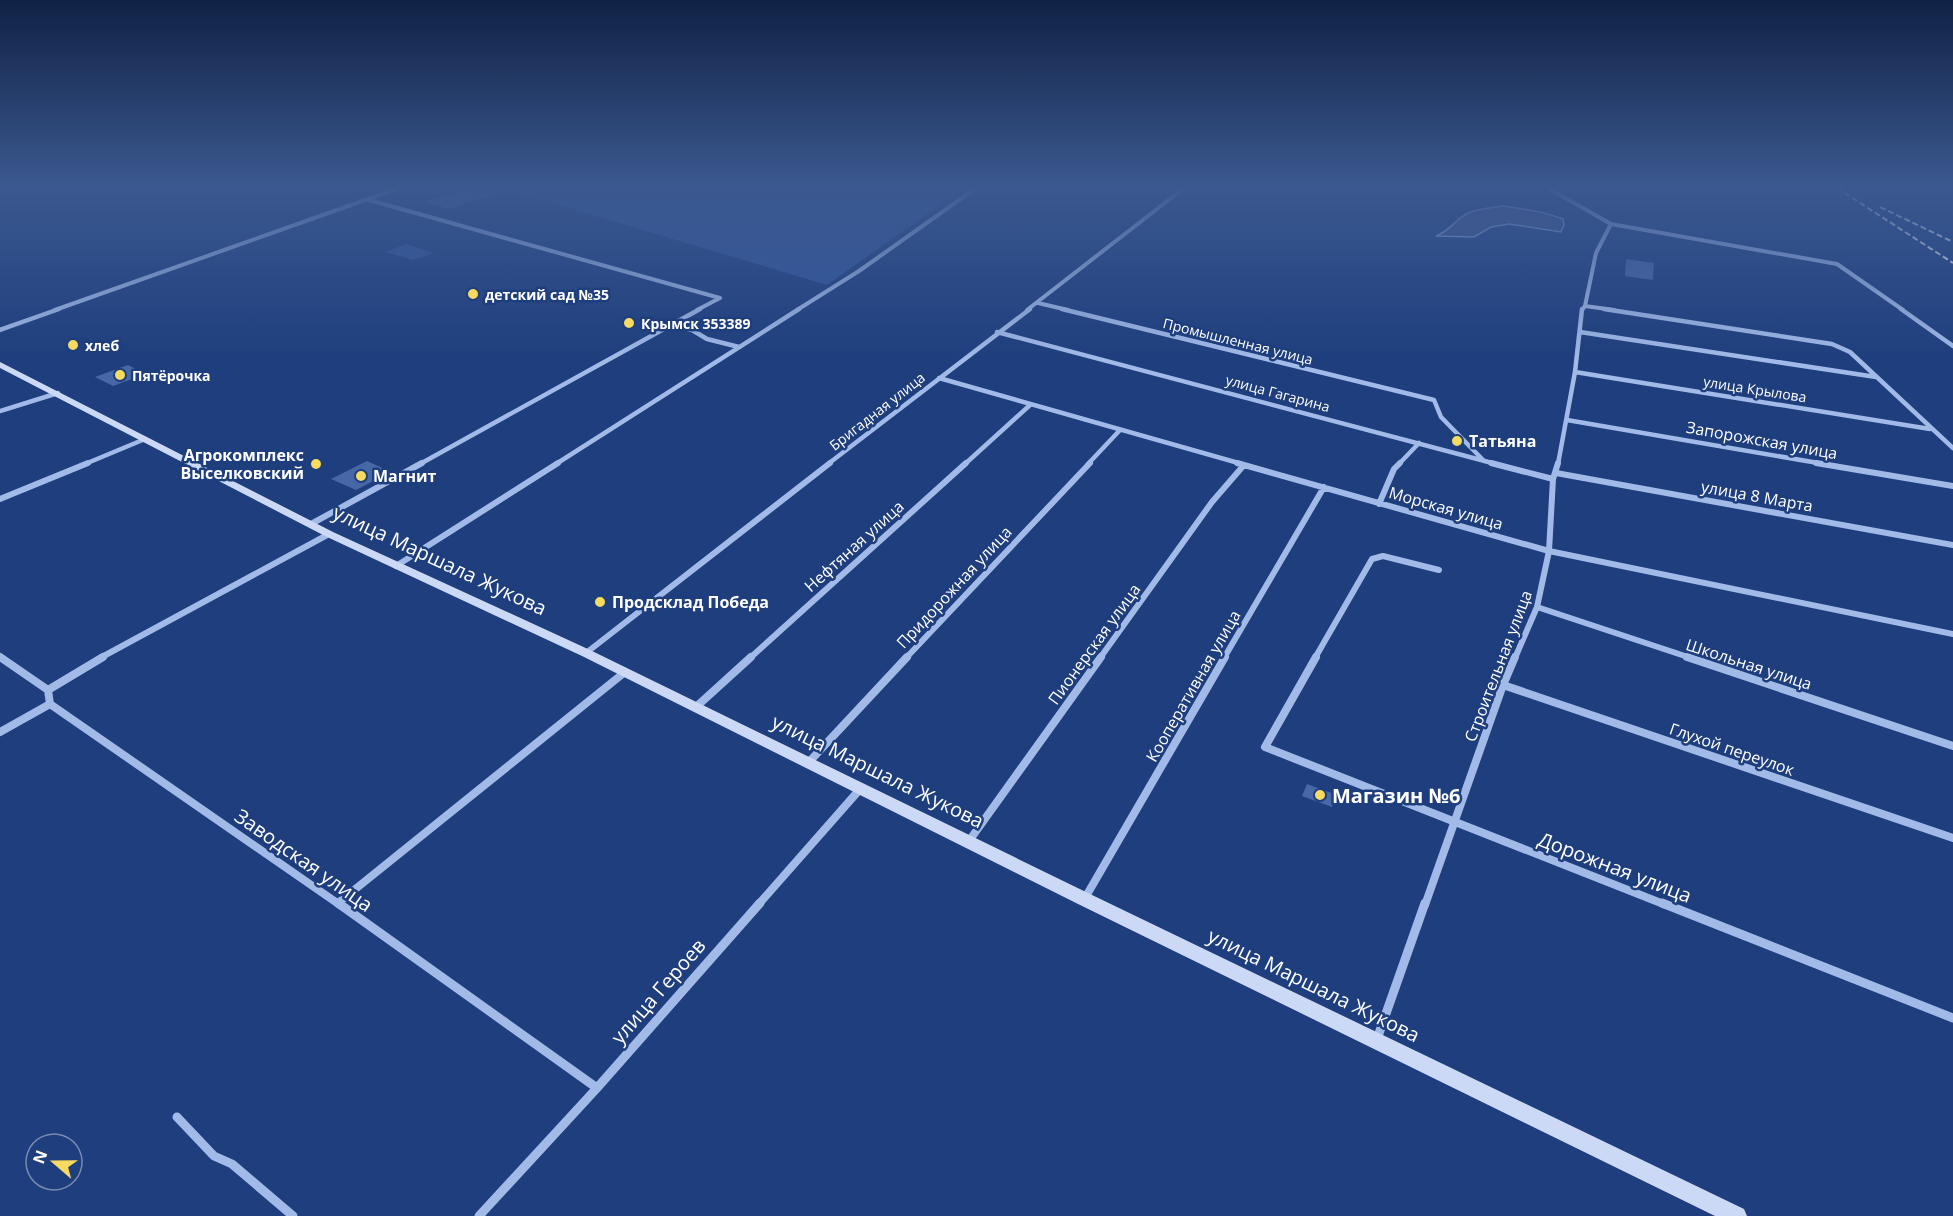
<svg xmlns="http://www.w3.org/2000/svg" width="1953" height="1216" viewBox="0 0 1953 1216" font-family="'Open Sans',sans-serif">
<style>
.green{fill:#31569c}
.water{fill:#3f5686;stroke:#94b3e9;stroke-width:1.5}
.building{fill:#4668a7}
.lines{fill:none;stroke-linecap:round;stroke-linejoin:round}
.street-far4{stroke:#a1bae8;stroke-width:4}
.street-far3{stroke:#a1bae8;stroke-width:4.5}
.street-far2{stroke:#a1bae8;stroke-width:6}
.street-far1{stroke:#a1bae8;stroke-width:8}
.street{stroke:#a1bae8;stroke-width:9}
.secondary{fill:#ccd9f6;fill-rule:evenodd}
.rail{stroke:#fff;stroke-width:2;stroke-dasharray:6 3;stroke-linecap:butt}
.poi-dot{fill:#f6db60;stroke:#1e3e7d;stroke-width:2}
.labels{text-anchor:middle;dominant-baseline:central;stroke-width:5;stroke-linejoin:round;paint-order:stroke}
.far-poi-label{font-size:14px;font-weight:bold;fill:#fff;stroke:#1e3e7d;text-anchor:start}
.far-street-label{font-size:14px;fill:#fff;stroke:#1e3e7d}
.street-label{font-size:16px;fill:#fff;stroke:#1e3e7d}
.poi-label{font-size:16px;font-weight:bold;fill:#fff;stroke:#1e3e7d;text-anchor:start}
.near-street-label{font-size:20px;fill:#fff;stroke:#1e3e7d}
.near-poi-label{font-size:20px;font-weight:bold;fill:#fff;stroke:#1e3e7d;text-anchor:start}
</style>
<rect width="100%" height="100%" fill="#1e3e7d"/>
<path class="green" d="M 502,188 L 964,188 L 827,285 Z
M 406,244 L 434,253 L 413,260 L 385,252 Z"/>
<path class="water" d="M 1502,206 C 1523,209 1543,211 1563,219 L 1564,225 L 1561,232 L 1509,224 L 1491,227 L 1474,237 L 1436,236 C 1449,231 1453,223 1463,216 C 1474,209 1489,208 1502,206 Z"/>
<path class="building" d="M 468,188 L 495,194 L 449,209 L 425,202 Z
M 1626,259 L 1654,263 L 1653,280 L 1625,276 Z
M 128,365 L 146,374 L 113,386 L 95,377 Z
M 367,461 L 391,472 L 356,490 L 331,479 Z
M 1307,784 L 1337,795 L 1332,807 L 1302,796 Z"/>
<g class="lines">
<path class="street-far4" d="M 1548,188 L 1611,224 L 1837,264 L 1903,310
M 369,200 L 720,298 L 697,310
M 1038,303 L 1068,310
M 1585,306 L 1614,310
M 55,310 L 399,188
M 797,310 L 859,271 L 976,188
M 1027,310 L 1184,188
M 1582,310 L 1585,306 L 1596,253 L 1611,224"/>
<path class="street-far3" d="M 1062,309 L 1434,400 L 1441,417 L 1484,461
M 1604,309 L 1832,344 L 1850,352 L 1953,448
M 1901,309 L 1953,346
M 671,325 L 692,330 L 707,339 L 739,347
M 0,330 L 59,309
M 997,332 L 1496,464
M 1580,332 L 1876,377
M 1575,372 L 1930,429
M 939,378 L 1242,464
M 0,411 L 58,393
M 1567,420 L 1824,464
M 85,464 L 145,439
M 420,464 L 700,309
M 556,464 L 799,309
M 828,464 L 1030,309
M 965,464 L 1030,405
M 1088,464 L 1120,430
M 1399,464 L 1419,443
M 1558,464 L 1575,372 L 1582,309"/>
<path class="street-far2" d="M 1237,463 L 1549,551 L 1953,634
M 1491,463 L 1553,479
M 1816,463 L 1953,486
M 1556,473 L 1953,545
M 0,499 L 88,463
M 1379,504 L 1394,469 L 1400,463
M 311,524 L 422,463
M 396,566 L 558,463
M 1537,607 L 1691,658
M 586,653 L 830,463
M 0,657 L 2,658
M 100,658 L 329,534
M 750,658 L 966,463
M 906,658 L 1090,463
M 1100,658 L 1212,502 L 1244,465
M 1224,658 L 1324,487
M 1315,658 L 1372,559 L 1383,556 L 1439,570
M 1515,658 L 1537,607 L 1549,551 L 1553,479 L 1558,463"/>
<path class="street-far1" d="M 0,657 L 48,690 L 50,704 L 340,905
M 1316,657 L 1265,747 L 1666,905
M 1687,657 L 1953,746
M 1503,685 L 1953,838
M 48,690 L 103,657
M 696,707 L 751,657
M 0,732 L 50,704
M 809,762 L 907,657
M 969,841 L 1101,657
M 1085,898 L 1225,657
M 338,903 L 625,672
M 758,905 L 861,788
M 1425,905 L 1503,685 L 1515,657"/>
<path class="street" d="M 338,903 L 597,1088
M 1662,903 L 1953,1018
M 1377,1039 L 1425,903
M 177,1117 L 214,1156 L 232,1164 L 293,1216
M 479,1216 L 597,1088 L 760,903"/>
<path class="secondary" d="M 0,362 L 333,532 L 590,650 L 1090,894 L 1744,1209 L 1747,1216 L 1715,1216 L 1078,904 L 582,656 L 325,536 L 0,368 Z"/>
<path class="rail" d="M 1837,188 L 1953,263
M 1880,207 L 1953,242"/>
</g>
<linearGradient id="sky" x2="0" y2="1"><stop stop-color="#102245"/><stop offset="0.52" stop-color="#3b588f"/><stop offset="1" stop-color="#3b588f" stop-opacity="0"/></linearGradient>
<rect width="1953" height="359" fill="url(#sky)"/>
<g class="poi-dot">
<circle cx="473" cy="294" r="6"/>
<circle cx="629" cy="323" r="6"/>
<circle cx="73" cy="345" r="6"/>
<circle cx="120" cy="375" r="6"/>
<circle cx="1457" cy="441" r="6"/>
<circle cx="316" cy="464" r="6"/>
<circle cx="361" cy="476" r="6"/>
<circle cx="600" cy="602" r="6"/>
<circle cx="1320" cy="795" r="6"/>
</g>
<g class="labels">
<g class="far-poi-label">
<text x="485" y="294">детский сад №35</text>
<text x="641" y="323">Крымск 353389</text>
<text x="85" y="345">хлеб</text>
<text x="132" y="375">Пятёрочка</text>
</g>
<g class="far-street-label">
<text transform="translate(1238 341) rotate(14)">Промышленная улица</text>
<text transform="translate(1755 389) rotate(9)">улица Крылова</text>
<text transform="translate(1278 393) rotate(15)">улица Гагарина</text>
<text transform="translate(877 411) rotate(-38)">Бригадная улица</text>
</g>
<g class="street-label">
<text transform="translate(1762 440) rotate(10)">Запорожская улица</text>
<text transform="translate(1757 496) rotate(10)">улица 8 Марта</text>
<text transform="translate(1446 508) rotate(16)">Морская улица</text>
<text transform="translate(854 546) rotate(-42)">Нефтяная улица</text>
<text transform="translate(954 587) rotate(-47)">Придорожная улица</text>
<text transform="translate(1094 644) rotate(-54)">Пионерская улица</text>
<text transform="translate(1749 664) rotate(18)">Школьная улица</text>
<text transform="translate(1498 666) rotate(-69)">Строительная улица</text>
<text transform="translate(1193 686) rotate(-60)">Кооперативная улица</text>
<text transform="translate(1732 749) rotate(19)">Глухой переулок</text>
</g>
<g class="poi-label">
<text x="1469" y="441">Татьяна</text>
<text x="304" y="455" text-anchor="end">Агрокомплекс<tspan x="304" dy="18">Выселковский</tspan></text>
<text x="373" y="476">Магнит</text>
<text x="612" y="602">Продсклад Победа</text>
</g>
<g class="near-street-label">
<text transform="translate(440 560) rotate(25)">улица Маршала Жукова</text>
<text transform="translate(878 771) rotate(26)">улица Маршала Жукова</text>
<text transform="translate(304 860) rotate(35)">Заводская улица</text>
<text transform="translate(1615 867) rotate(21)">Дорожная улица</text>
<text transform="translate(1314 985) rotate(26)">улица Маршала Жукова</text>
<text transform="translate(658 991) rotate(-49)">улица Героев</text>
</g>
<g class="near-poi-label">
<text x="1332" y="795">Магазин №6</text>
</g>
</g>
<g transform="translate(54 1162) rotate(290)"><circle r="28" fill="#1e3e7d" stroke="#788bb1" stroke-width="1.5"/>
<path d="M0-4.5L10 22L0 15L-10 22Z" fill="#f6db60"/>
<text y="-9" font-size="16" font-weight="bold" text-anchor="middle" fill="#ffffff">N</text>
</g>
</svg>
